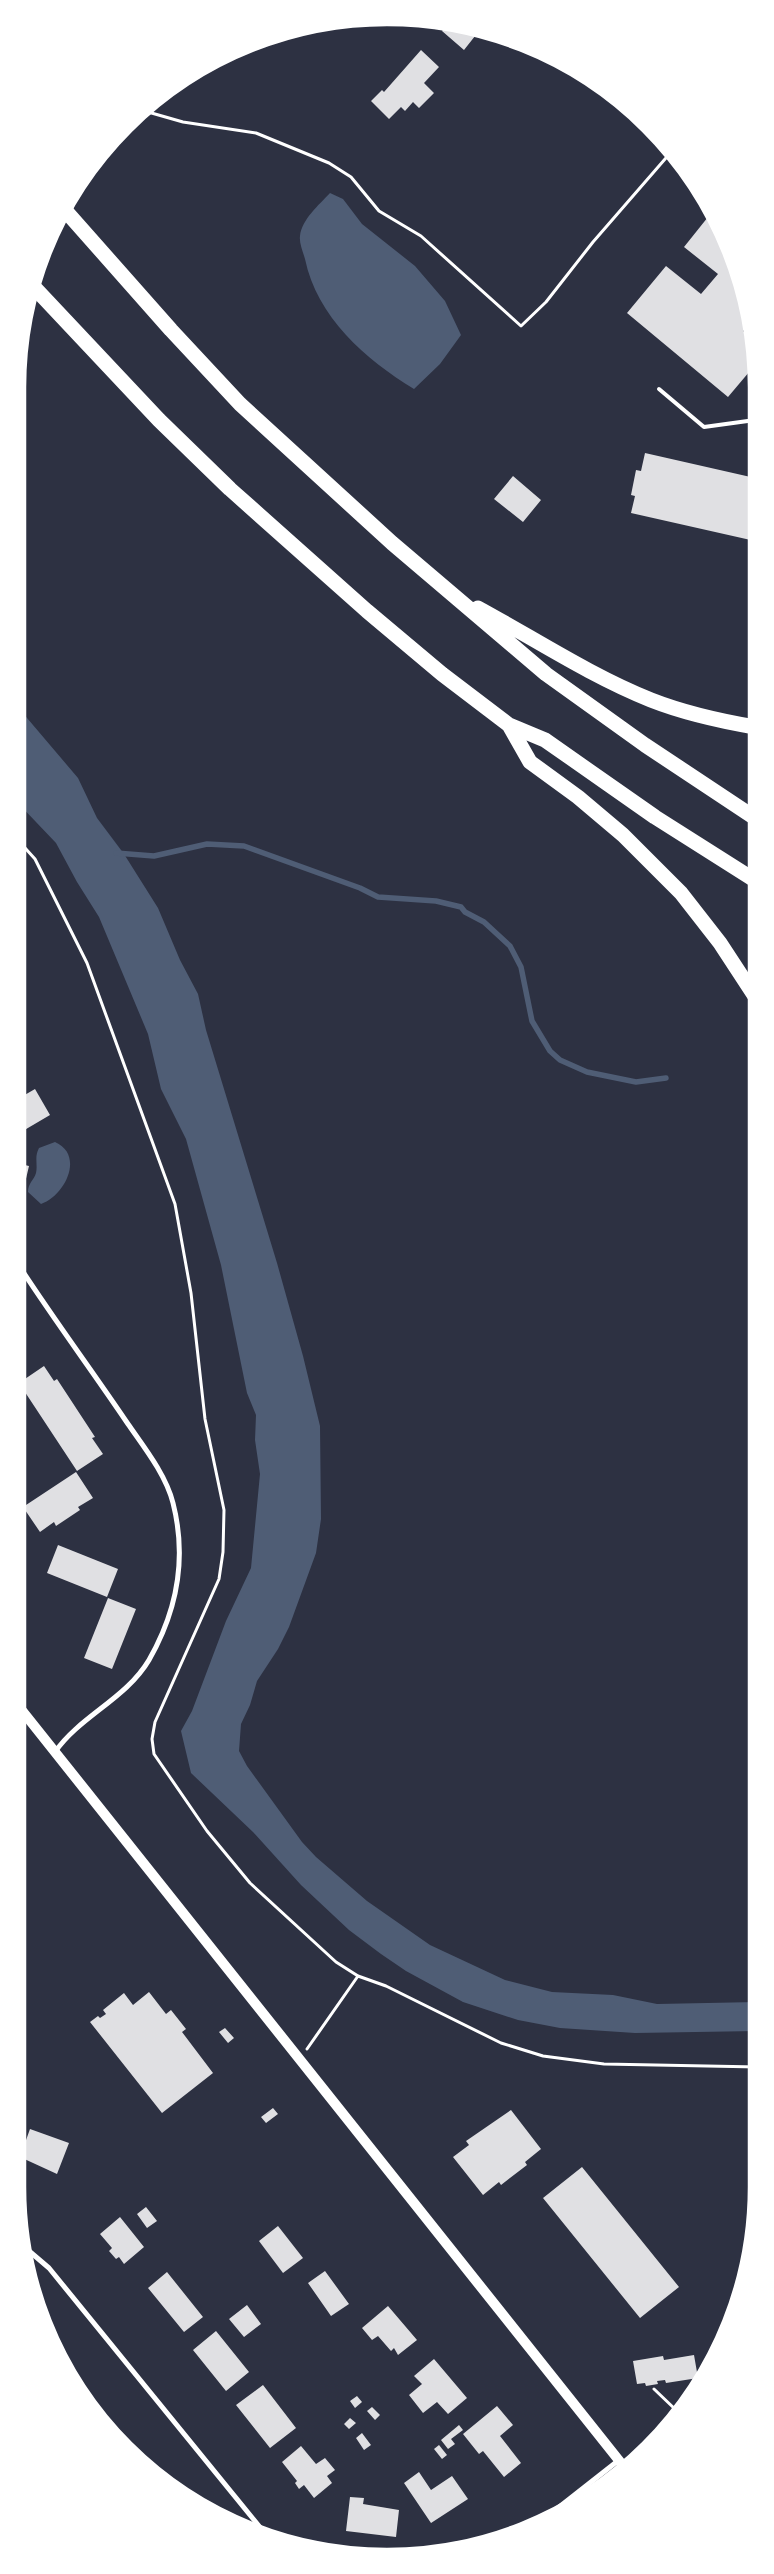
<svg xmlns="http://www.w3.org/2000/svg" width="774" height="2574" viewBox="0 0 774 2574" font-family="'DejaVu Sans',sans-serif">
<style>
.water{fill:#4f5d75}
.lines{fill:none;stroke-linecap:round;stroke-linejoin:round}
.stream{stroke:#4f5d75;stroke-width:5.5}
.building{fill:#e0e0e3}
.path{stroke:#fff;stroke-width:3}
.service{stroke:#fff;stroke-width:4}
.minor{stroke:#fff;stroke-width:5}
.secondary{stroke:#fff;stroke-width:10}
.motorway{stroke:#fff;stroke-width:15}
.rim{fill:none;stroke:#fff;stroke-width:2.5}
</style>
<rect width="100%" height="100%" fill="#2d3142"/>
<path class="water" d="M 330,193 L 343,199 L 362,224 L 415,266 L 445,301 L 461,335 L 440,364 L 414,389 C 365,359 317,317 305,259 C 303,252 299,243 300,236 C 302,219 319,205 330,193 Z
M 16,705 L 78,778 L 97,818 L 124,854 L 158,908 L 180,960 L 198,994 L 206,1030 L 277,1263 L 303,1356 L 320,1426 L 321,1519 L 316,1553 L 289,1627 L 278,1649 L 257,1681 L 250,1705 L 241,1724 L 239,1751 L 247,1766 L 302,1842 L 316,1857 L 367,1901 L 430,1945 L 505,1980 L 552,1992 L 613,1995 L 657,2004 L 757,2002 L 757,2031 L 635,2033 L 560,2028 L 518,2020 L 463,2002 L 406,1971 L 381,1954 L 349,1930 L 301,1885 L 253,1832 L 191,1773 L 181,1731 L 192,1711 L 226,1621 L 251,1568 L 260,1474 L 255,1440 L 256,1415 L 247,1393 L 221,1265 L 186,1139 L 161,1089 L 148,1034 L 99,917 L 77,882 L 56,843 L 16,801 Z
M 55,1142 C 85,1155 65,1196 41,1204 L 28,1192 C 28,1183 34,1180 36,1173 C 38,1164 34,1157 39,1148 Z"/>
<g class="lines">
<path class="stream" d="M 116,853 L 154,856 L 207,844 L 244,846 L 360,888 L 378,897 L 436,901 L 461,907 L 465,912 L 484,922 L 510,946 L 521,967 L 532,1021 L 550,1051 L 560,1060 L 587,1072 L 636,1082 L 666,1078"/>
</g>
<path class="building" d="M 449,22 L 460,23 L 479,31 L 464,50 L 442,31 Z
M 421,50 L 439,67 L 424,83 L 434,93 L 419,108 L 413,102 L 405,111 L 401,107 L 389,119 L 371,101 L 382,90 L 384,92 Z
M 712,212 L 720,223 L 750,323 L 743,331 L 755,340 L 755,365 L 728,397 L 627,313 L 666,266 L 701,294 L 718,274 L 684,247 Z
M 645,453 L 755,478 L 755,541 L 631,513 L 635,496 L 631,495 L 636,470 L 641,471 Z
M 513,476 L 541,500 L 523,522 L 494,499 Z
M 35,1089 L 50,1115 L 16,1135 L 16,1100 Z
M 16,1163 L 29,1166 L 25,1183 L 16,1181 Z
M 44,1366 L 54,1381 L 57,1379 L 95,1437 L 92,1438 L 103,1454 L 77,1471 L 19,1383 Z
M 76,1472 L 93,1498 L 78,1507 L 80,1510 L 56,1526 L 54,1522 L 40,1532 L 23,1507 Z
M 58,1545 L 118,1569 L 107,1597 L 47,1573 Z
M 108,1598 L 136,1609 L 112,1669 L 84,1658 Z
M 149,1992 L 166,2014 L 171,2010 L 186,2029 L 182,2032 L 213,2073 L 162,2113 L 90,2022 L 98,2016 L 100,2018 L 106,2014 L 103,2010 L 124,1993 L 133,2005 Z
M 225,2028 L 234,2038 L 228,2043 L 219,2032 Z
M 273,2108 L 278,2114 L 266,2123 L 261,2117 Z
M 511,2110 L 541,2149 L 525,2162 L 527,2165 L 501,2185 L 499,2182 L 483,2195 L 453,2157 L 469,2145 L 466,2141 Z
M 30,2129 L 69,2143 L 57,2174 L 20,2157 Z
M 582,2167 L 679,2287 L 640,2318 L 543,2198 Z
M 146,2207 L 157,2221 L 147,2228 L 137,2214 Z
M 120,2217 L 144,2247 L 124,2264 L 119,2257 L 116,2259 L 109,2251 L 112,2248 L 100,2234 Z
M 278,2226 L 303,2258 L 283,2273 L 259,2241 Z
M 325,2271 L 349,2304 L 331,2316 L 308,2283 Z
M 167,2272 L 203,2317 L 184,2332 L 148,2288 Z
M 247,2305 L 261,2324 L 244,2337 L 229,2319 Z
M 388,2306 L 417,2340 L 398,2355 L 394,2348 L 391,2351 L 378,2336 L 372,2340 L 362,2328 Z
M 216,2331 L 249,2372 L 226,2391 L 193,2350 Z
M 722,2342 L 717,2353 L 717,2343 Z
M 694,2355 L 698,2378 L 666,2383 L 665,2380 L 657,2381 L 658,2384 L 646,2386 L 645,2383 L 637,2384 L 633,2361 L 663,2356 L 664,2360 Z
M 434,2359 L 467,2398 L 448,2414 L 437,2402 L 423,2413 L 409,2395 L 422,2384 L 414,2376 Z
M 263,2385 L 296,2428 L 270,2448 L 236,2405 Z
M 357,2396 L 362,2402 L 355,2408 L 350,2401 Z
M 497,2406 L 513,2425 L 500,2436 L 521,2463 L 504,2477 L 483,2451 L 479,2454 L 463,2434 Z
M 372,2407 L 380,2415 L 375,2420 L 367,2411 Z
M 350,2418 L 356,2423 L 349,2429 L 344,2424 Z
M 459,2425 L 463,2430 L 451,2439 L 455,2444 L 448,2449 L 441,2440 Z
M 362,2433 L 371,2445 L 364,2450 L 356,2438 Z
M 439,2445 L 447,2455 L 442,2459 L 434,2449 Z
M 301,2446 L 316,2464 L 325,2458 L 335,2470 L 327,2476 L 332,2483 L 314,2498 L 304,2485 L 299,2489 L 295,2483 L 297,2481 L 282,2462 Z
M 419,2472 L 431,2490 L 452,2476 L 468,2499 L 431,2523 L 404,2483 Z
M 350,2497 L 364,2498 L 363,2504 L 399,2510 L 396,2537 L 346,2531 Z"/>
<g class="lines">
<path class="path" d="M 144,109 L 148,112 L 183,122 L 256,133 L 329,163 L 351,177 L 379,211 L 421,236 L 521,326 L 546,302 L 593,242 L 672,151
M 16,838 L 35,859 L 87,963 L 175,1204 L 191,1293 L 205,1419 L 224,1510 L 223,1552 L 219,1579 L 155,1722 L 152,1739 L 154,1754 L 207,1831 L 250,1883 L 336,1962 L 358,1976 L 386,1986 L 501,2043 L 543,2056 L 604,2064 L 758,2067
M 307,2049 L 358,1976
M 654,2389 L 677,2411 L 682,2407"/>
<path class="service" d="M 659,389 L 704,427 L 755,420"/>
<path class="minor" d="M 16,1261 C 52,1317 91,1369 128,1424 C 144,1447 166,1475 173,1503 C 187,1558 177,1611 149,1660 C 126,1699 80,1716 55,1752
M 751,1712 L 757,1713
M 22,2245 L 49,2268 L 263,2531
M 535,2526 L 619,2460"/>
<path class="secondary" d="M 16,1703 L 625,2468"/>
<path class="motorway" d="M 64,209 L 171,330 L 240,404 L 392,543 L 546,674 L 645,745 L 755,818
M 32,285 L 159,420 L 230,489 L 367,611 L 442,674 L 509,725 L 545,740 L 655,817 L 756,881
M 478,608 C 535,639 591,676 651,700 C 684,713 720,721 755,727
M 509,725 L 530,762 L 578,797 L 623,835 L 681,893 L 720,943 L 756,998"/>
</g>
<path d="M0 0H774V2574H0ZM387 25H387A362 362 0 0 1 749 387V2187A362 362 0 0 1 387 2549H387A362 362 0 0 1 25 2187V387A362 362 0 0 1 387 25Z" fill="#fff" fill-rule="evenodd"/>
<path class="rim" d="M387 25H387A362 362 0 0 1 749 387V2187A362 362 0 0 1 387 2549H387A362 362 0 0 1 25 2187V387A362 362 0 0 1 387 25Z"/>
</svg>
